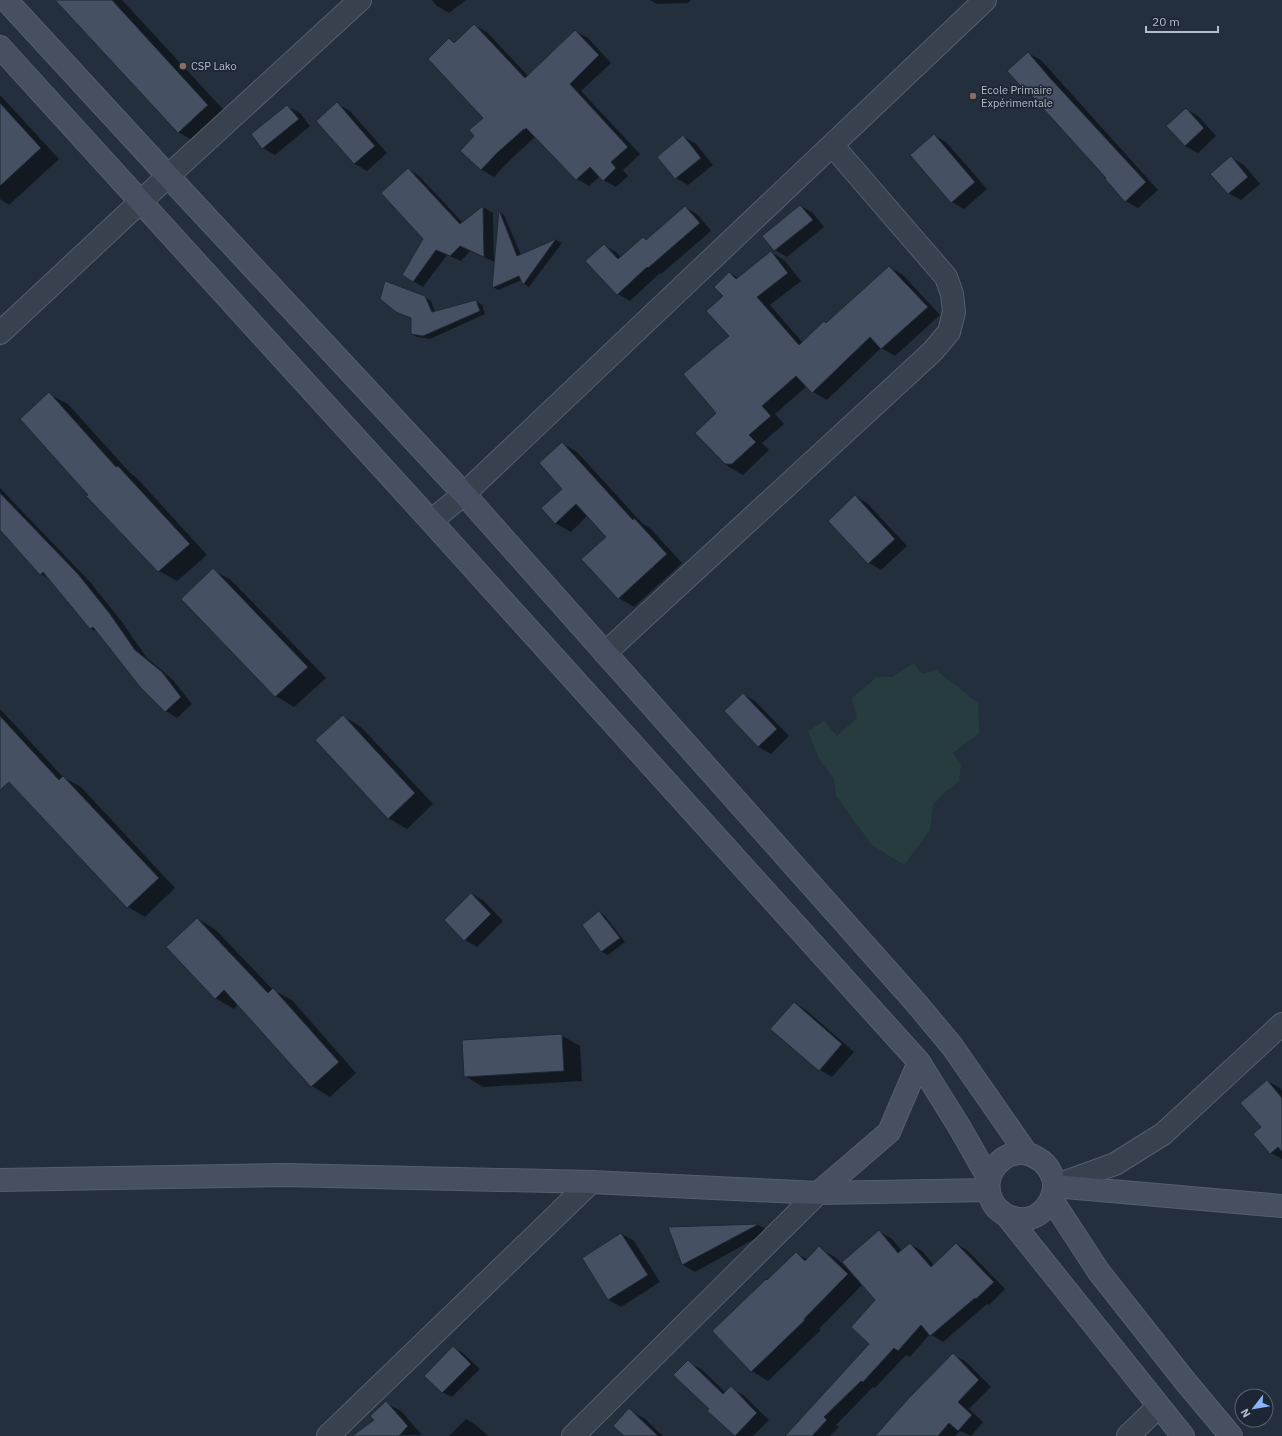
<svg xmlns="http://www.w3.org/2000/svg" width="1282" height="1436" viewBox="0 0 1282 1436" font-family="'IBM Plex Sans',sans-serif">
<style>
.green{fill:#263c3f}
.shadow{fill:#0007}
.building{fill:#455162;stroke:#1f2835}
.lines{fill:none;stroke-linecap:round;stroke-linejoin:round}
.street-casing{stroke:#565f6c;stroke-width:24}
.secondary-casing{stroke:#565f6c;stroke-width:24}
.street{stroke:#38414e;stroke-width:22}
.secondary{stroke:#465061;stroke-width:22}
.education-dot{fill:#8d6e63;stroke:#1d2633;stroke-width:1.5}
.labels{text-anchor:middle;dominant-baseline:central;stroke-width:3.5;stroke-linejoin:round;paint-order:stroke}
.poi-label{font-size:11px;fill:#b4bcc9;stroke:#1d2633;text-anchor:start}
</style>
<rect width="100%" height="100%" fill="#242f3e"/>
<path class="green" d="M 914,663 L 922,674 L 936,670 L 978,703 L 979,733 L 953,753 L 961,764 L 959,781 L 942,795 L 933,805 L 930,830 L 904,865 L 872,845 L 836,796 L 834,779 L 819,759 L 808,731 L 824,721 L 837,736 L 857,718 L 852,698 L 877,677 L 892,677 Z"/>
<path class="shadow" d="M 57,0 L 122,0 L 232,119 L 203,146 L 178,132 Z
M 432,0 L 466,0 L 449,13 L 437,6 Z
M 650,0 L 691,0 L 688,3 L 657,4 Z
M 474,25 L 487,32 L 528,76 L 575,31 L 588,38 L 611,63 L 581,91 L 640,154 L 623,170 L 628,176 L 616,187 L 603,180 L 600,176 L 589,186 L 577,179 L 535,137 L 510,160 L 494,177 L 482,170 L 462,151 L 476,136 L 484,118 L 449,39 L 456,43 Z
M 1028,53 L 1041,60 L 1158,190 L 1138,208 L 1126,201 L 1107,178 L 1035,98 L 1030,95 Z
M 0,95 L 59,159 L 9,205 L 0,199 Z
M 337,104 L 350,111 L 387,153 L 367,171 L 355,164 L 317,121 Z
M 287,106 L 300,113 L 310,126 L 275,155 L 263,148 Z
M 1186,109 L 1198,116 L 1216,136 L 1198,153 L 1185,146 L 1168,127 Z
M 934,135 L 946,142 L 987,189 L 964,209 L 952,202 L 911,155 Z
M 683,136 L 696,144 L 713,165 L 688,185 L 676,178 Z
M 1232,158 L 1244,165 L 1260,184 L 1241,200 L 1228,193 Z
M 408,169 L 418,175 L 463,223 L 483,207 L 493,213 L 494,259 L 495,259 L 499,212 L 504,215 L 521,255 L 556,240 L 562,243 L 529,287 L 524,284 L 522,280 L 498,290 L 493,287 L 495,262 L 470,251 L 461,261 L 447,255 L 423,287 L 413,281 L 424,239 Z
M 801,206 L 813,213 L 824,227 L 787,257 L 775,250 Z
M 685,207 L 698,215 L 711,231 L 661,274 L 660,273 L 630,301 L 618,294 L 604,245 L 616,252 L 621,257 L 643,238 L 647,240 Z
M 771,252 L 784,260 L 801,281 L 770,305 L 803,343 L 827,324 L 889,267 L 903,275 L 940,315 L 895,356 L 881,348 L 827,400 L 813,392 L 807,386 L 775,414 L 784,424 L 762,443 L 769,450 L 743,475 L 729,467 L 697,433 L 718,413 L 730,336 L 724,296 L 730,273 L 738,278 Z
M 424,297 L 431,301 L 435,312 L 476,301 L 482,305 L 485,314 L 430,339 L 417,337 L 412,334 L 412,319 L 396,311 Z
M 49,394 L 68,404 L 131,474 L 136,477 L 207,555 L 177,581 L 159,571 L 90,495 Z
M 562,443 L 577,452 L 642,523 L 650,528 L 682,563 L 634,607 L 619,598 L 583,559 L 607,537 L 588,515 L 571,532 L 555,523 L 564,489 Z
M 0,488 L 90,582 L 122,622 L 147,658 L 173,680 L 192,704 L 177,718 L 166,711 L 99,633 L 91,629 L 50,579 L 41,574 L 0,529 Z
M 855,496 L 867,503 L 907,546 L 881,570 L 869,563 L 829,521 Z
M 213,570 L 231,580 L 326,678 L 294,707 L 276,696 L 183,599 Z
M 743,694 L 755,701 L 789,736 L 771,754 L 759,747 L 725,711 Z
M 0,709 L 63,777 L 81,787 L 175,888 L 145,917 L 128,907 L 15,786 L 8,782 L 0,774 Z
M 343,716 L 361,727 L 433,804 L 407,829 L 388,818 Z
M 472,894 L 484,901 L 503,921 L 477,947 L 465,940 Z
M 600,912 L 605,916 L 625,942 L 608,955 L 602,952 L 583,925 Z
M 198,919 L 216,930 L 273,990 L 292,1000 L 356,1073 L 330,1097 L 312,1086 L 238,1004 L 234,1009 L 215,998 Z
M 794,1003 L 806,1010 L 854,1052 L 832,1077 L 820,1070 Z
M 561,1035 L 580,1046 L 582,1081 L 483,1087 L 465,1076 Z
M 1267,1081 L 1280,1088 L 1282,1091 L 1282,1159 L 1271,1153 L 1262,1127 Z
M 758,1225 L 769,1231 L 695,1272 L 683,1265 L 670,1228 Z
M 879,1232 L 891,1238 L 902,1251 L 910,1244 L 922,1251 L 934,1265 L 957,1244 L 968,1251 L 1005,1289 L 989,1305 L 987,1304 L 943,1342 L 930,1334 L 910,1357 L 906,1355 L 875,1388 L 873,1387 L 836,1425 L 839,1427 L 830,1436 L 786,1436 L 870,1344 L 877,1300 L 863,1284 L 819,1329 L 821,1330 L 768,1381 L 752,1371 L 714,1331 L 768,1281 L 796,1253 L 808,1260 L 819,1248 L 835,1257 L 846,1267 Z
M 622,1234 L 634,1241 L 660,1282 L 621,1307 L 609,1300 L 583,1258 Z
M 453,1347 L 463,1353 L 480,1369 L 452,1397 L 442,1392 Z
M 953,1355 L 965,1361 L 991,1387 L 969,1409 L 983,1422 L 971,1436 L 960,1431 L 955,1436 L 876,1436 Z
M 688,1362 L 701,1369 L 726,1393 L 731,1388 L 743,1395 L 769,1420 L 753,1436 L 735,1436 L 709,1411 L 710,1409 Z
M 386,1403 L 401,1411 L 422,1435 L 354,1436 L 376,1420 Z
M 630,1410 L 645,1419 L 663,1436 L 626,1436 Z
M 466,1419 L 476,1425 L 488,1436 L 449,1436 Z"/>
<path class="building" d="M 55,0 L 112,0 L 208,105 L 178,133 Z
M 474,24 L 525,78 L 575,30 L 599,55 L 570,84 L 628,147 L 611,162 L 616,168 L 603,181 L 590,167 L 576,180 L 526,128 L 524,130 L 524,129 L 497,153 L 481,170 L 460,151 L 474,136 L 469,130 L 483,118 L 428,59 L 449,38 L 454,43 Z
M 1028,52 L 1050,78 L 1146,182 L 1125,202 L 1105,179 L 1106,178 L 1031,95 L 1030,96 L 1007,71 Z
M 337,102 L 375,146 L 354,164 L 316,121 Z
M 0,103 L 41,148 L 0,186 Z
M 287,105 L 299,119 L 262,149 L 251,134 Z
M 1186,108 L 1204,128 L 1185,146 L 1166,126 Z
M 934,134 L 975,182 L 951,203 L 910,155 Z
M 683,135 L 701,158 L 675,179 L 657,157 Z
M 1231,156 L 1248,177 L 1228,194 L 1210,174 Z
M 408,168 L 460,224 L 483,206 L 484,257 L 460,246 L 450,256 L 436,250 L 413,282 L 402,275 L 423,239 L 381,193 Z
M 800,205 L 813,220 L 774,251 L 762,236 Z
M 685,206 L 700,223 L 648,268 L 647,267 L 617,295 L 585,261 L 604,244 L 618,259 L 643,237 L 646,240 Z
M 499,210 L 517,256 L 556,239 L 523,285 L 519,276 L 492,288 Z
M 771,251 L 788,273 L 757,297 L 799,345 L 824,321 L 826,323 L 889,266 L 928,307 L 881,349 L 870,337 L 812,393 L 796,376 L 762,406 L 771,416 L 749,435 L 756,442 L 732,464 L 725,464 L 695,433 L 716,413 L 683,374 L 729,336 L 706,311 L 723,296 L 714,287 L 729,272 L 736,279 Z
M 385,281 L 425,296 L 432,312 L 476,300 L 480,311 L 423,336 L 411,334 L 411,318 L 396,312 L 380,299 Z
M 49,392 L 116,467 L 118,466 L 190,544 L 158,572 L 86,496 L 88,495 L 20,419 Z
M 562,442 L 633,520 L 634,518 L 667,554 L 618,599 L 581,559 L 606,537 L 576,504 L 555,524 L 541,508 L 562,489 L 539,463 Z
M 0,493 L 78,574 L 110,614 L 135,650 L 162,672 L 181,697 L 165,712 L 140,687 L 93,627 L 90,629 L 43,572 L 40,575 L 0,530 Z
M 855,495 L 895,539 L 868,564 L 828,521 Z
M 213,568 L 308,667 L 275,697 L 181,599 Z
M 743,693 L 777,729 L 758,747 L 724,711 Z
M 343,715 L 415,793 L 388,819 L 315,740 Z
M 0,716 L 59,780 L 63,776 L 159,878 L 127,908 L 9,782 L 0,790 Z
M 471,893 L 491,914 L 464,941 L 444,920 Z
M 599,911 L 620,938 L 601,952 L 582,925 Z
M 197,918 L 268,993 L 273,988 L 339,1062 L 311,1087 L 224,990 L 215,999 L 166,947 Z
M 794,1002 L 842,1044 L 819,1071 L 770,1029 Z
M 562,1034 L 564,1071 L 464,1077 L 462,1040 Z
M 1267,1080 L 1282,1098 L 1282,1152 L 1278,1147 L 1270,1154 L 1253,1134 L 1261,1127 L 1240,1103 Z
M 759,1224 L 682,1265 L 668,1227 Z
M 879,1230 L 898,1253 L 910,1243 L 931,1267 L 956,1243 L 994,1282 L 976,1299 L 975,1298 L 930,1336 L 921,1325 L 898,1351 L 894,1348 L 863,1382 L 861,1381 L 824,1417 L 827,1420 L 812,1436 L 785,1436 L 869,1344 L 851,1327 L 875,1300 L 842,1262 Z
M 621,1233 L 648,1275 L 608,1300 L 582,1258 Z
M 819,1246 L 848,1274 L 804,1319 L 805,1320 L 751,1372 L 712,1331 L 766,1279 L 767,1280 L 796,1252 L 805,1261 Z
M 453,1346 L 471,1364 L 442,1393 L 424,1376 Z
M 953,1353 L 979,1380 L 958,1402 L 972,1415 L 958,1431 L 949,1423 L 938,1436 L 875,1436 L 908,1399 Z
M 688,1360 L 723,1394 L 731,1386 L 757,1413 L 735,1436 L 707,1411 L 709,1409 L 673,1375 Z
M 386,1401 L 408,1426 L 399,1436 L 352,1436 L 374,1420 L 370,1416 Z
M 629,1408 L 658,1436 L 624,1436 L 613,1426 Z"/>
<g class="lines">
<g class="street-casing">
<path id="street" d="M 0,333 L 168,176 L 360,0
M 431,521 L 464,494 L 985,0
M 605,653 L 932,352 L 949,332 L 954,312 L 952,294 L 946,277 L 832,145
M 1054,1186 L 1115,1164 L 1163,1134 L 1282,1024
M 328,1436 L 591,1182
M 573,1436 L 818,1193
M 1128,1436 L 1158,1407"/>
</g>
<g class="secondary-casing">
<path id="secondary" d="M 6,0 L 168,176 L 464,494 L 917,1004 L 952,1046 L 1027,1154
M 0,47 L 431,521 L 919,1062 L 960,1128 L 989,1179
M 0,1180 L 286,1175 L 591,1182 L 818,1193 L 989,1190
M 1054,1186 L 1282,1206
M 818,1193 L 889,1132 L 919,1062
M 1052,1200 L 1099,1272 L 1185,1381 L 1231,1436
M 1007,1216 C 1011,1217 1015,1219 1019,1219 C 1038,1221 1052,1205 1054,1188 C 1055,1181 1052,1174 1048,1168 C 1044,1162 1038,1158 1031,1155 C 1004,1145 979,1176 992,1201 C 995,1208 1001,1212 1007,1216 L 1183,1436"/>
</g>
<use href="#street" class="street"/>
<use href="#secondary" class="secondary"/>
</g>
<g class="education-dot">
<circle cx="183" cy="66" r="4"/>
<circle cx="973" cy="96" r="4"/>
</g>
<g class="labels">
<g class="poi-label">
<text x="191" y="66">CSP Lako</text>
<text x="981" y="90">Ecole Primaire<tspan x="981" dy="13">Expérimentale</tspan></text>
</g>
</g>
<g transform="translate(1254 1408) rotate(239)"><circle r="19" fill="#1d2633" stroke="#59626f"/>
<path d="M0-3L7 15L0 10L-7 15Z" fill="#8ab4f8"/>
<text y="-6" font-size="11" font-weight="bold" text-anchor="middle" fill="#b4bcc9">N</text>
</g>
<path d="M1146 26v6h72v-6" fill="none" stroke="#b4bcc9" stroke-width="2"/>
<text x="1152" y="26" font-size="12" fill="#b4bcc9" stroke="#1d2633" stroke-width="3" paint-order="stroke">20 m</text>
</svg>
